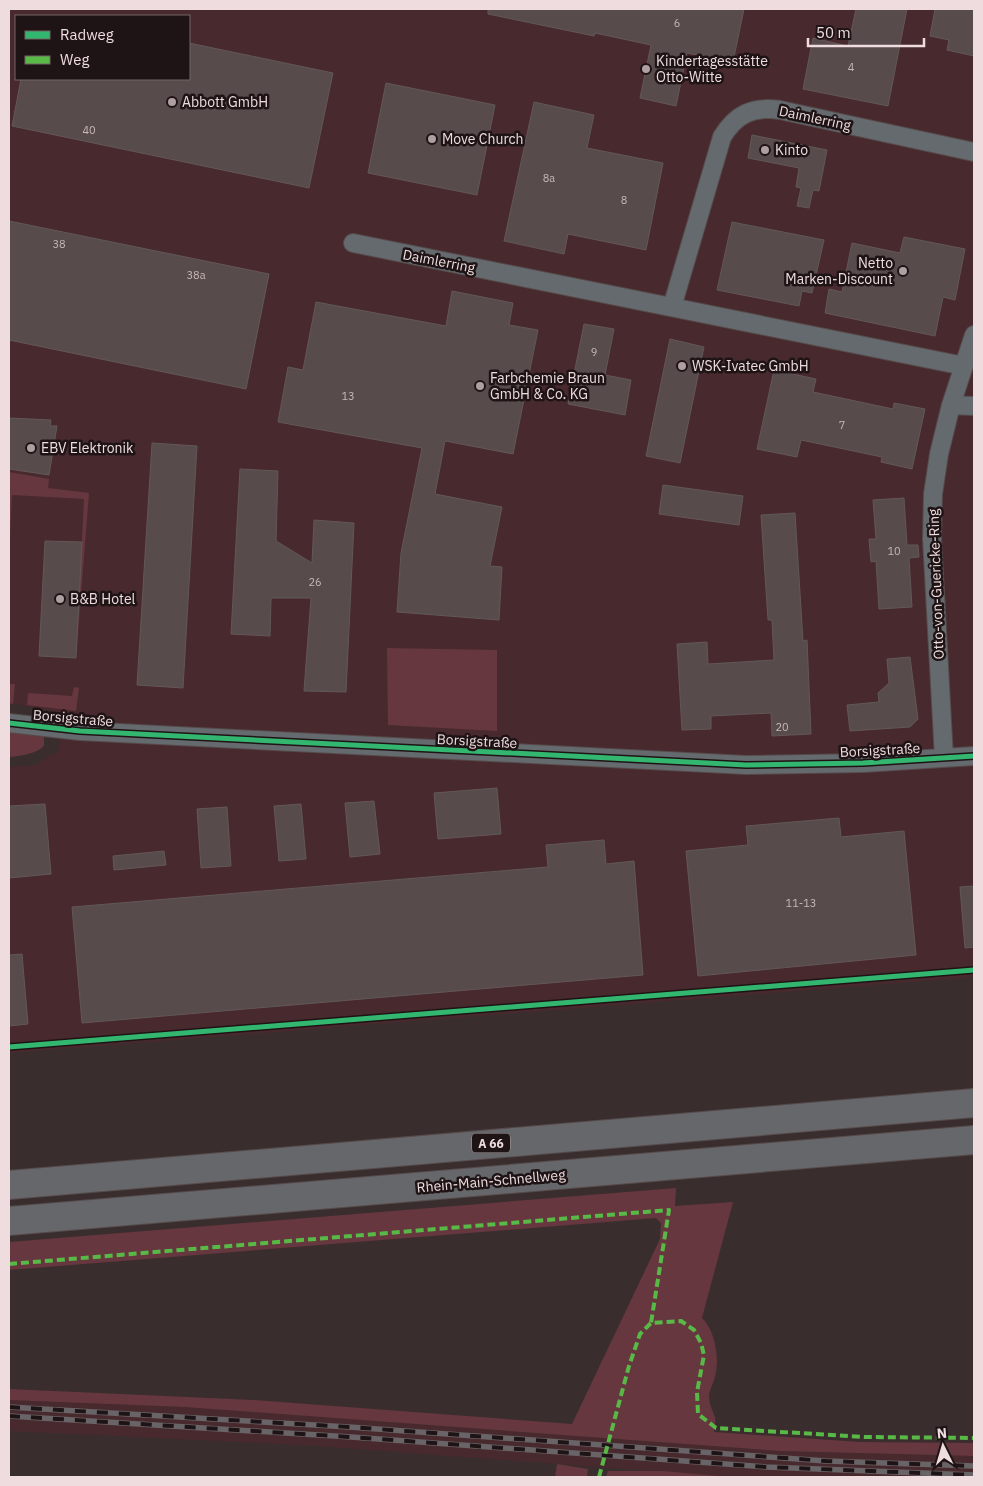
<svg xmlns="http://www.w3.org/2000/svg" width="983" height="1486" viewBox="0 0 983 1486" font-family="'IBM Plex Sans',sans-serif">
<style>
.built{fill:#482a2e;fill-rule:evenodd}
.green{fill:#66373e}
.building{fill:#574b4c;stroke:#635758}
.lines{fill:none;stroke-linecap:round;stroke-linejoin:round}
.minor-casing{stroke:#564a4b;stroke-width:20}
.motorway-casing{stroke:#564a4b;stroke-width:30}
.minor{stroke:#646a6e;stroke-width:18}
.motorway{stroke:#65676a;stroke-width:28}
.rail-casing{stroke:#696467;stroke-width:5.5}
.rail{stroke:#1f1415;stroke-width:4;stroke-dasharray:11;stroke-linecap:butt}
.quiet{stroke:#58b947;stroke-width:4;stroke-dasharray:8 4;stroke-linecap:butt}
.cycleway-casing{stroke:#1f1415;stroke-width:8}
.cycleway{stroke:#33b770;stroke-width:5}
.poi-dot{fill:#af9fa0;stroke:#1f1415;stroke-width:2}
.labels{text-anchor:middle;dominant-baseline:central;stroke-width:5;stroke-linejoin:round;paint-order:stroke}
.number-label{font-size:11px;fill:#c8b8ba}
.shield{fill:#1f1415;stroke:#b0a0a2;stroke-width:1}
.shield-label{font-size:12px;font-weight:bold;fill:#eedcde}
.poi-label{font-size:14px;fill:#eedcde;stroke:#1f1415;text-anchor:start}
.street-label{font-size:14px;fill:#eedcde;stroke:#1f1415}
</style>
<rect width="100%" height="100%" fill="#3a2d2e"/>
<path class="built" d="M 9,9 L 974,9 L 974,977 L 9,1053 L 9,767 L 36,765 L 50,755 L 58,753 L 63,713 L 9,703 ZM 16,16 L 189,16 L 189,79 L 16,79 Z
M 9,1400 L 185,1407 L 780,1451 L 974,1456 L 974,1477 L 729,1477 L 304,1445 L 9,1431 Z"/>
<path class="green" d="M 9,472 L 49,479 L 48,488 L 89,493 L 76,658 L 84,499 L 12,495 L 9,557 Z
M 387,648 L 497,650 L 497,731 L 388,725 Z
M 9,684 L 15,684 L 13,704 L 9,703 Z
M 74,687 L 79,688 L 76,711 L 27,705 L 28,693 L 72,696 Z
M 9,731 L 44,736 C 44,737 44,744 44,745 C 41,753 16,757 9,757 Z
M 676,1188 L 675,1206 L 733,1202 L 702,1318 C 715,1330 720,1359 715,1376 C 714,1383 710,1388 709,1395 C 709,1404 712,1409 715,1417 C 716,1421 714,1427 714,1432 L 860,1442 L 974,1443 L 974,1456 L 780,1451 L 185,1407 L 9,1400 L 9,1389 L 254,1400 L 572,1424 L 660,1239 L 661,1223 L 656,1218 L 9,1270 L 9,1242 Z
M 557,1464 L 588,1469 L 587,1477 L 555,1477 Z
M 608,1471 L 663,1471 L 729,1477 L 606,1477 Z"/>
<path class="building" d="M 488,9 L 744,9 L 733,62 L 687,53 L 676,106 L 640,98 L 651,45 L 595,33 L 594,36 L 488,14 Z
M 856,9 L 907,9 L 888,106 L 803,89 L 813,38 L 848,46 Z
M 935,9 L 974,9 L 974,56 L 947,50 L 949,40 L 930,36 Z
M 189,43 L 333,73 L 309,188 L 12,126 L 21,79 L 189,79 Z
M 386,83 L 495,105 L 477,195 L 368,173 Z
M 534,102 L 594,115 L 587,148 L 663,163 L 646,250 L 568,234 L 564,254 L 504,241 Z
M 752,135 L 827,150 L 819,191 L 813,190 L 809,208 L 797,206 L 801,188 L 796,187 L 799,168 L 748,158 Z
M 9,221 L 269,274 L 246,389 L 9,340 Z
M 732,222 L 824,240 L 812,293 L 802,291 L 799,306 L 717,290 Z
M 904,237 L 965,249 L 955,300 L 943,297 L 935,336 L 825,313 L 829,289 L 842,292 L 852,243 L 900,253 Z
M 452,291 L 513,303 L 509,325 L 538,330 L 513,454 L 445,441 L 435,494 L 502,507 L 490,566 L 502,567 L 499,620 L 397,612 L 401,553 L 422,448 L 278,422 L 288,367 L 303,370 L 316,302 L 446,326 Z
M 584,324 L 614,329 L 605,375 L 631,380 L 625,415 L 568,404 Z
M 670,339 L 704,347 L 680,463 L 646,456 Z
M 774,370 L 816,379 L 813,392 L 893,409 L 894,403 L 925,409 L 912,469 L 881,462 L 882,457 L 801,440 L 797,457 L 757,449 Z
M 9,418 L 51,420 L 50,426 L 57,426 L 49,475 L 9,469 Z
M 152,443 L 197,446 L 183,688 L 137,685 Z
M 240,469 L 278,471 L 276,541 L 312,563 L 314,520 L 354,523 L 346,692 L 304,691 L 311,598 L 271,598 L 270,636 L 231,634 Z
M 663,485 L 743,496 L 739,525 L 659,514 Z
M 904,498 L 907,545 L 918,545 L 919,557 L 909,558 L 912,607 L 879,609 L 876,561 L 871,562 L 869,539 L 876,539 L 873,500 Z
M 795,513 L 803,641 L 807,640 L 811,734 L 772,736 L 771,713 L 711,716 L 711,729 L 682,730 L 677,644 L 707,642 L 708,664 L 774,660 L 772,620 L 768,620 L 761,515 Z
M 45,541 L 82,542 L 76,658 L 39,656 Z
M 910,657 L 918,719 L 910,727 L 850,731 L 847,705 L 879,702 L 878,693 L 889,683 L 887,659 Z
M 497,788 L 501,834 L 438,839 L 434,793 Z
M 374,801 L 380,854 L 350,857 L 345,803 Z
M 45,804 L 51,874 L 9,878 L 9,806 Z
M 301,804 L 306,859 L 279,861 L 274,806 Z
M 227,807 L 231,866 L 201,868 L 197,809 Z
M 839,818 L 841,837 L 904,831 L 916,955 L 698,976 L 686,851 L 748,845 L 746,826 Z
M 604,840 L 606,864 L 634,861 L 643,975 L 82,1023 L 72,907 L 548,867 L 546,845 Z
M 164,851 L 166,865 L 114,870 L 113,856 Z
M 974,886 L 974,947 L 965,948 L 960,887 Z
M 22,954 L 28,1024 L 9,1026 L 9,955 Z"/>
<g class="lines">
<g class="minor-casing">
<path id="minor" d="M 353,243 L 964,366
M 672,307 L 722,137 C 736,114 753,106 780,110 L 974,152
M 951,405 L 974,406
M 9,723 L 80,731 L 746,765 L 863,763 L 974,756
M 944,758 L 932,539 L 933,494 L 939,454 L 951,405 L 974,335"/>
</g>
<g class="motorway-casing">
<path id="motorway" d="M 9,1185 L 974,1103
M 9,1221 L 974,1140"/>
</g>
<use href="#minor" class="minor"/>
<use href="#motorway" class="motorway"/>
<g class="rail-casing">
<path id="rail" d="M 9,1407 L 349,1427 L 826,1461 L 974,1466
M 9,1416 L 351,1437 L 766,1467 L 974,1475"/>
</g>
<use href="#rail" class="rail"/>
<path class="quiet" d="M 9,1264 L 669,1210 L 651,1323
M 599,1477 L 629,1366 L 640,1334 L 651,1323 L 681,1321 L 694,1330 L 701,1343 L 704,1355 L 697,1392 L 698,1414 L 716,1428 L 864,1437 L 974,1438"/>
<g class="cycleway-casing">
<path id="cycleway" d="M 9,723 L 80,731 L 746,765 L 863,763 L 974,756
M 9,1047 L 974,970"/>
</g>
<use href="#cycleway" class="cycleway"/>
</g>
<g class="poi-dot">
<circle cx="646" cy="69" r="5"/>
<circle cx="172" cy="102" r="5"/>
<circle cx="432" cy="139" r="5"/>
<circle cx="765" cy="150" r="5"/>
<circle cx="903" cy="271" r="5"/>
<circle cx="682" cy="366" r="5"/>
<circle cx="480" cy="386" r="5"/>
<circle cx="31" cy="448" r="5"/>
<circle cx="60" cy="599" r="5"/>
</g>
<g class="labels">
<g class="number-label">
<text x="677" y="23">6</text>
<text x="851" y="67">4</text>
<text x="89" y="130">40</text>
<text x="549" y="178">8a</text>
<text x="624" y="200">8</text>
<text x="59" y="244">38</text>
<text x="196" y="275">38a</text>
<text x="594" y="352">9</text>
<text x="348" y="396">13</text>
<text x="842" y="425">7</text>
<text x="894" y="551">10</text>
<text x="315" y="582">26</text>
<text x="782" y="727">20</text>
<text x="801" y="903">11-13</text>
</g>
<rect class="shield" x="472" y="1133.5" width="38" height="19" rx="4"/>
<g class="shield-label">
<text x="491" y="1143">A 66</text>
</g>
<g class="poi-label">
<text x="656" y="61">Kindertagesstätte<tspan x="656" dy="16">Otto-Witte</tspan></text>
<text x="182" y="102">Abbott GmbH</text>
<text x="442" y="139">Move Church</text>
<text x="775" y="150">Kinto</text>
<text x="893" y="263" text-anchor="end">Netto<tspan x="893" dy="16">Marken-Discount</tspan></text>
<text x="692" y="366">WSK-Ivatec GmbH</text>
<text x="490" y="378">Farbchemie Braun<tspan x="490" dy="16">GmbH &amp; Co. KG</tspan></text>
<text x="41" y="448">EBV Elektronik</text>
<text x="70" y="599">B&amp;B Hotel</text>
</g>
<g class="street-label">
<text transform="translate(815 118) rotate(12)">Daimlerring</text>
<text transform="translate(439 261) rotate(11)">Daimlerring</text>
<text transform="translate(936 584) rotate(-92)">Otto-von-Guericke-Ring</text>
<text transform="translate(73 718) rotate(5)">Borsigstraße</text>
<text transform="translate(477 741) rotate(3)">Borsigstraße</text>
<text transform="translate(880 750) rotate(-3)">Borsigstraße</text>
<text transform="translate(491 1181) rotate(-5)">Rhein-Main-Schnellweg</text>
</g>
</g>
<rect width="983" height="1486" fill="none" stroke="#eedcde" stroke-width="20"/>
<rect x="15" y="15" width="175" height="65" fill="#1f1415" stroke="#726465"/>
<rect x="25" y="31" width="25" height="8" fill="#33b770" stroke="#726465"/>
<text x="60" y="40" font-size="15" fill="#eedcde">Radweg</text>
<rect x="25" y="56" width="25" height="8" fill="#58b947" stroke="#726465"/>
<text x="60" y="65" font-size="15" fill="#eedcde">Weg</text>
<g transform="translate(943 1446) rotate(355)" stroke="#1f1415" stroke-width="4" paint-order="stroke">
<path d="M0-4L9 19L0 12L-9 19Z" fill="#eedcde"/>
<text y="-8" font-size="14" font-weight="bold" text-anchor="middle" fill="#eedcde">N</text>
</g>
<path d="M808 38v8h116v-8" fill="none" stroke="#eedcde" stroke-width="2.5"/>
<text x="816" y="38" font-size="15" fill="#eedcde" stroke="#1f1415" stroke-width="4" paint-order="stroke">50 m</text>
</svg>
